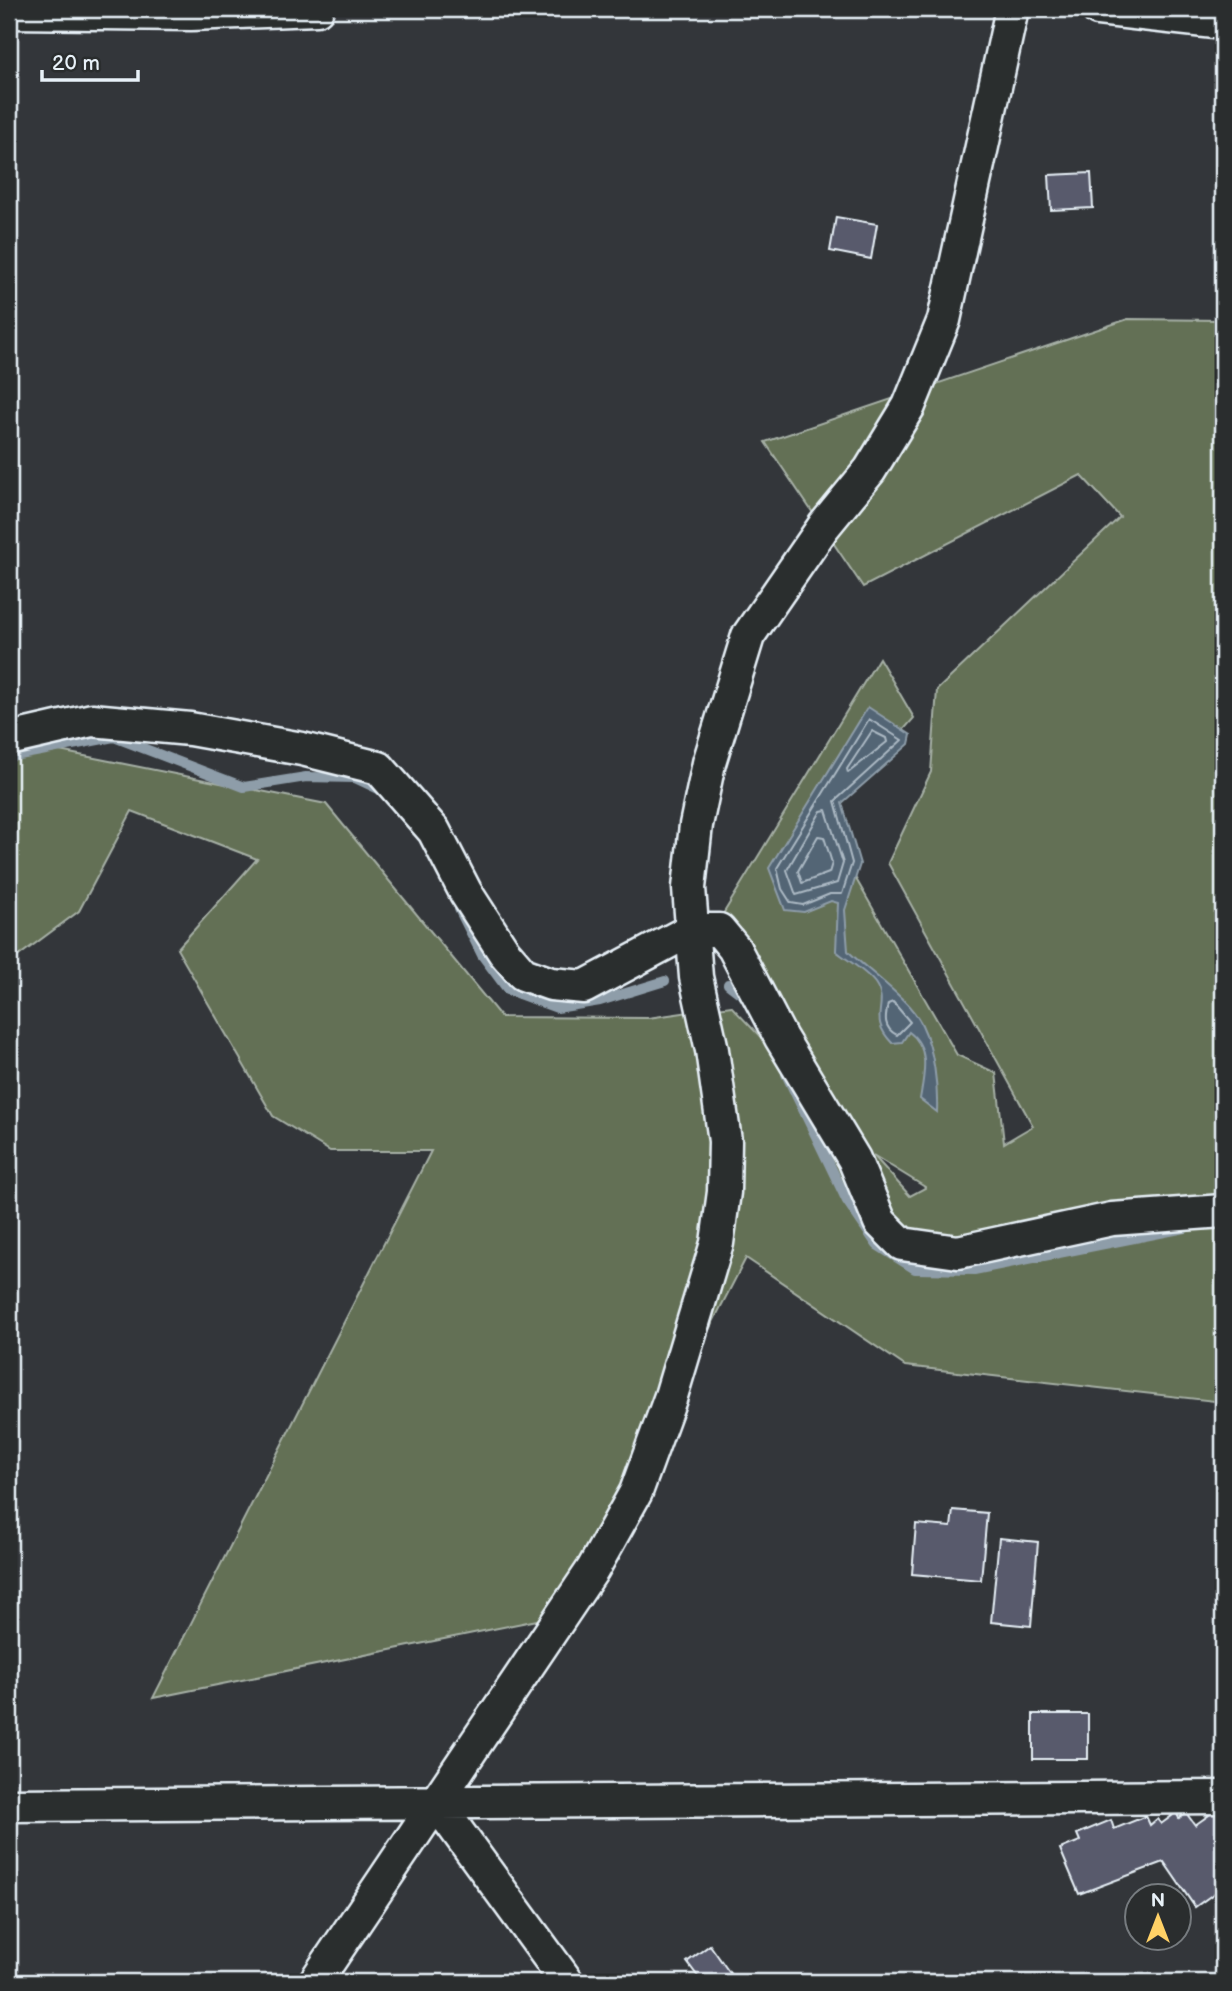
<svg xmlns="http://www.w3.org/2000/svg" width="1232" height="1991" viewBox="0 0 1232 1991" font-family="'Balsamiq Sans',sans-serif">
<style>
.green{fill:#646f55;stroke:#a6b0a6;stroke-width:2;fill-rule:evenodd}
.water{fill:#526575;stroke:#8e9da9;stroke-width:2}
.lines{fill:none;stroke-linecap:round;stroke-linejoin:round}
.shore{stroke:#acb9c4;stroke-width:2}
.stream{stroke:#8e9da9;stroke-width:10}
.building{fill:#595a6c;stroke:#e8f1f8;stroke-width:2}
.minor-casing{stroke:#e8f1f8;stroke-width:37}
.minor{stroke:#2a2d2e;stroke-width:32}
</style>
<rect width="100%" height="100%" fill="#33363a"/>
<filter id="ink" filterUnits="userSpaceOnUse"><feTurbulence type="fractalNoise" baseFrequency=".0143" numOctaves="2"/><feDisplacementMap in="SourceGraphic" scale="14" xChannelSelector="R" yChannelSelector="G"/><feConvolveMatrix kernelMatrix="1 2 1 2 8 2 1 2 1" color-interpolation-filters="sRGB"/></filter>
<g filter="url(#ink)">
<path class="green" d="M 1128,319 L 1223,320 L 1223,1402 L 905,1366 L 746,1258 L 562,1615 L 153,1698 L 431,1151 L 330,1151 L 273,1116 L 177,949 L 257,859 L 132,811 L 79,911 L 9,963 L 9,741 L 326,804 L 501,1017 L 648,1018 L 731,1006 L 814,1093 L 777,1030 L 723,914 L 879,658 L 914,718 L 843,799 L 829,832 L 957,1055 L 996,1073 L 1004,1143 L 1033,1126 L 888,863 L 931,772 L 937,690 L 1120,517 L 1081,475 L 863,587 L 765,442 ZM 873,1155 L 925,1187 L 925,1188 L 910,1196 Z"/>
<path class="water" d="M 868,707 L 911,735 L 909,744 L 842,803 L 860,864 L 845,910 L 848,951 C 869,972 910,999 922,1025 C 934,1050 938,1085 937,1112 L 920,1099 C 924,1075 931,1048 909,1032 L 902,1042 L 892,1043 C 866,1016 891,1006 875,983 C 866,971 847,960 836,951 L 838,903 L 831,901 L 804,912 L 785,910 L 769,868 Z"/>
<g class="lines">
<path class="shore" d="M 869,719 L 902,740 L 835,801 L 852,863 L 842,894 L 830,894 L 803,905 L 791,903 L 782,889 L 777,868 Z
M 872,731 L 886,738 L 887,742 L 848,773 L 847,769 Z
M 826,810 L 843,863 L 837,883 L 796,895 L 787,870 L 821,811 Z
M 818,836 L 824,837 L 832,863 L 829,873 L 802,883 L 798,871 Z
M 893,1002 L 910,1022 L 897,1035 C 883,1028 885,1017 888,1004 Z"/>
<path class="stream" d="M 9,757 L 114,737 L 244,787 L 306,777 L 355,778 L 387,793
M 459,909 L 482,955 L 508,990 L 557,1008 L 600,1001 L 665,981
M 728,984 L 750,1001
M 786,1074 L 847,1201 L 877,1245 L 915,1269 L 974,1270 L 1185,1228"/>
</g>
<path class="building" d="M 1091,173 L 1093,208 L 1051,210 L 1049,175 Z
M 836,217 L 877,224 L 871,259 L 830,251 Z
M 953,1510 L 987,1513 L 981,1580 L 912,1574 L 916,1524 L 951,1527 Z
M 999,1538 L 1038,1542 L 1031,1626 L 991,1622 Z
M 1033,1714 L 1088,1714 L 1088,1759 L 1033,1759 Z
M 1215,1811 L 1223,1822 L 1223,1887 L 1195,1907 L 1164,1862 L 1079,1894 L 1060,1849 L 1080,1841 L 1077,1834 L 1111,1820 L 1114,1829 L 1146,1816 L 1150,1825 L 1157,1819 L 1161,1824 L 1176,1813 L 1179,1818 L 1186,1813 L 1195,1825 Z
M 710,1945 L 736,1982 L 702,1982 L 687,1962 Z
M 9,1962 L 23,1982 L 9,1982 Z"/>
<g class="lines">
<g class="minor-casing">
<path id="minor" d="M 1098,9 L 1223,23
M 9,12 L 191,14 L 317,9
M 9,739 L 92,720 L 190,729 L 302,749 L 379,768 L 434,831 L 466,893 L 504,952 L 523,974 L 551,984 L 584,987 L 691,930 L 719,930 L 734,948 L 781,1038 L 854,1159 L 880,1222 L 902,1244 L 958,1252 L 1112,1219 L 1223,1211
M 436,1802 L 567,1982
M 9,1805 L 1223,1797
M 315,1982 L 593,1569 L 636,1492 L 671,1396 L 717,1243 L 724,1192 L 725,1141 L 712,1050 L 696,977 L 689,888 L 696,825 L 709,763 L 748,636 L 824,526 L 870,470 L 909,406 L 944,320 L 1012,9"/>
</g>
<use href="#minor" class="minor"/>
</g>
</g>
<rect width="1232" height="1991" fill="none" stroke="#2a2d2e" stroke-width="35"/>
<rect x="18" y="18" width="1197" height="1956" fill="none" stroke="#e8f1f8" stroke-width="2.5" filter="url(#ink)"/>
<g transform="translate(1158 1917)"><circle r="33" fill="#2a2d2e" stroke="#767b7f" stroke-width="2"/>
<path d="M0-5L12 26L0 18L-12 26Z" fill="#ffd166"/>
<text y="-10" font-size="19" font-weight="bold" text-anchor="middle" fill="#e8f1f8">N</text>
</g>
<path d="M42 70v10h96v-10" fill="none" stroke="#e8f1f8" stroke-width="3.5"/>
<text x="52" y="70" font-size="21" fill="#e8f1f8" stroke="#2a2d2e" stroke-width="5" paint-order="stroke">20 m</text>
</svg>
